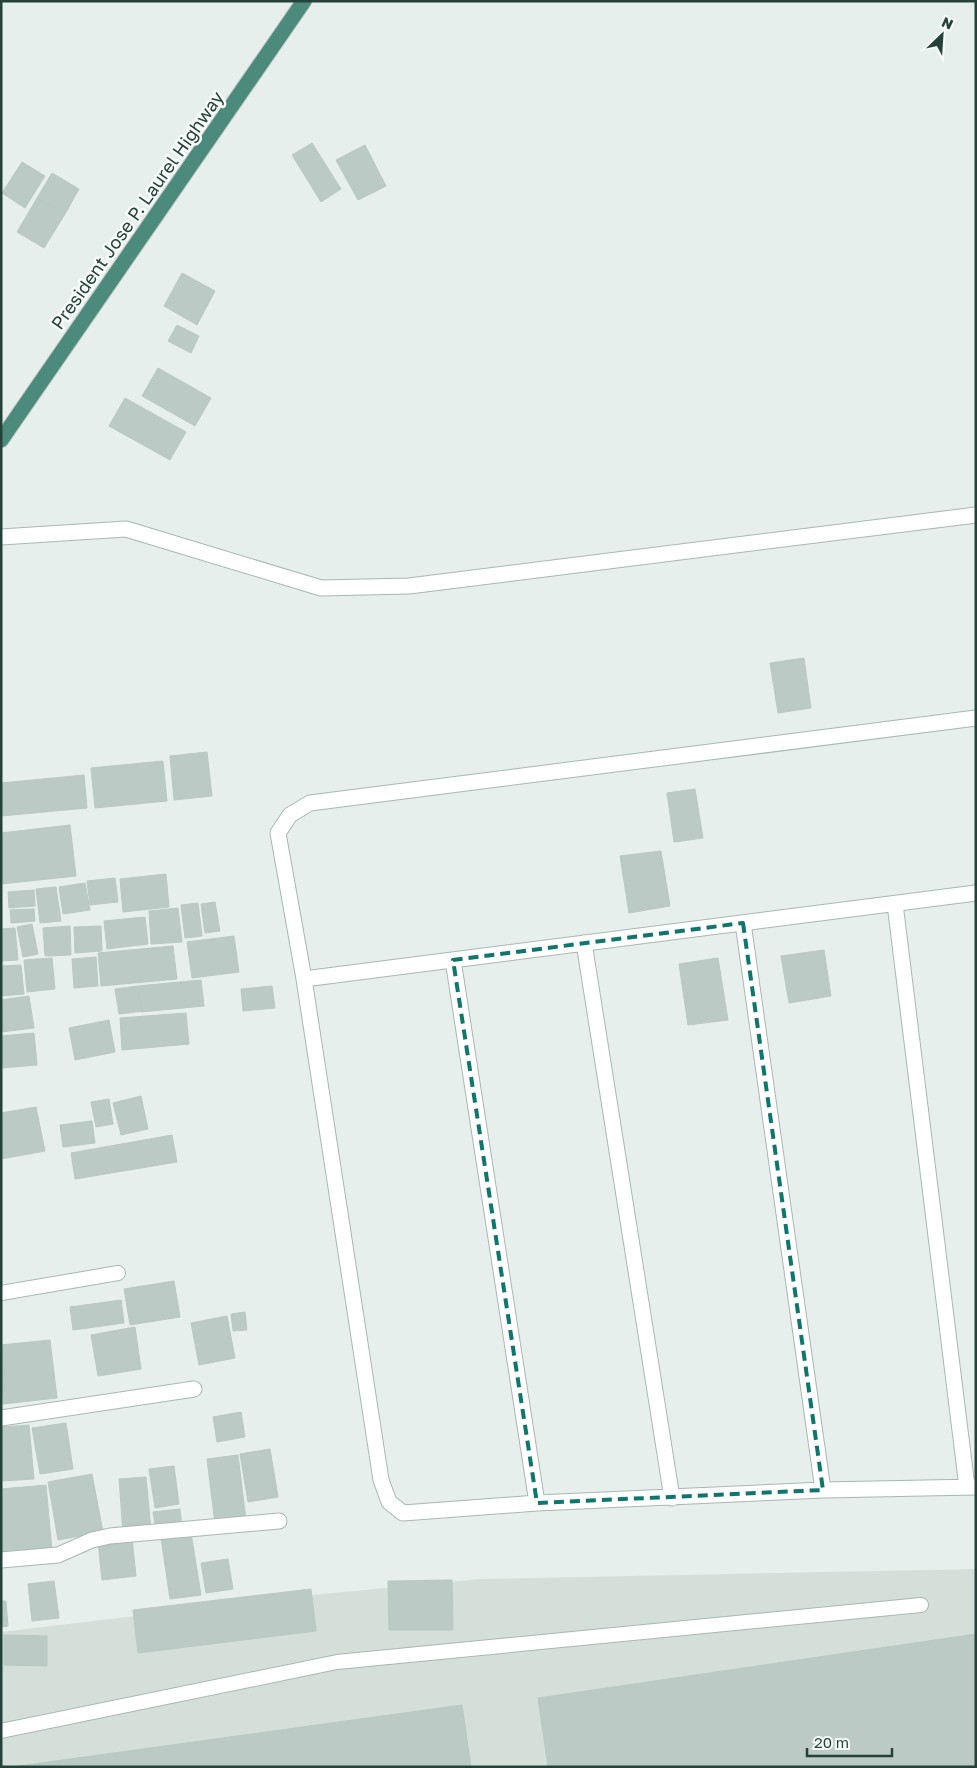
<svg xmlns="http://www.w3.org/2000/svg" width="977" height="1768" viewBox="0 0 977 1768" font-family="'Golos Text',sans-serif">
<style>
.built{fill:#d4dfda}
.building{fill:#bbcac4;stroke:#b8c9c2}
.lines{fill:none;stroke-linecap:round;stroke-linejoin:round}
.service-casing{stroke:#a8b8b2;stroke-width:16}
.minor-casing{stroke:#a8b8b2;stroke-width:17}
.trunk-casing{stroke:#c2cac8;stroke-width:17}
.service{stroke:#fff;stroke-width:14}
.minor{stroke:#fff;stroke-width:15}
.trunk{stroke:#4c8a7c;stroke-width:15}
.marked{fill:none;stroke:#0f766e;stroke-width:4;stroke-dasharray:10 6;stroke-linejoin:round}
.labels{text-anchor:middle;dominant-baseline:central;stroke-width:5;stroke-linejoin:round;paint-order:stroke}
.street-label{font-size:18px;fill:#24423a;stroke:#f7fbf9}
</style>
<rect width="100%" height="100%" fill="#e6efeb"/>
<path class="built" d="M 976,1569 L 976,1767 L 1,1767 L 1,1632 L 313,1595 L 480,1579 Z"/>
<path class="building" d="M 312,143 L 341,189 L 321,202 L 292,155 Z
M 365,145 L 386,186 L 358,200 L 336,160 Z
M 22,162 L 45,176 L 25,208 L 2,193 Z
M 52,173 L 79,189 L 65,214 L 37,198 Z
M 37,198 L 65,214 L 44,248 L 17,232 Z
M 182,273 L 215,291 L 197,325 L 164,306 Z
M 177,325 L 199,336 L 191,353 L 168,341 Z
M 158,368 L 211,398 L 195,426 L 142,396 Z
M 125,398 L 186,432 L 170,460 L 109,426 Z
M 804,658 L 811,708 L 778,713 L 770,663 Z
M 207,752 L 212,796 L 174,800 L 170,756 Z
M 163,761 L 167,801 L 95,808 L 91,768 Z
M 84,775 L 87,808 L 1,816 L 1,783 Z
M 695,789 L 703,838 L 674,842 L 667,793 Z
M 70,825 L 76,876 L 1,884 L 1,833 Z
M 661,851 L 670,906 L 629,913 L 620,856 Z
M 166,874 L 169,907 L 123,912 L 120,879 Z
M 115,878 L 118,902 L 90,905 L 87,881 Z
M 85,883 L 90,910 L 63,914 L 59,887 Z
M 56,887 L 61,921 L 40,923 L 36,889 Z
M 34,890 L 35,906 L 9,908 L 8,892 Z
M 215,902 L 220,931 L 205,933 L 201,904 Z
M 198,903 L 202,936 L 185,938 L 181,905 Z
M 178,908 L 182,942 L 151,944 L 149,911 Z
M 34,909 L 35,921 L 11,923 L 10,910 Z
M 145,917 L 148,944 L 107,949 L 104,921 Z
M 32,924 L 38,954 L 23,957 L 17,927 Z
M 70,926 L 71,955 L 45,956 L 43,928 Z
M 101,926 L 102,951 L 75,953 L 74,927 Z
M 15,928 L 18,960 L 1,961 L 1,929 Z
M 234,936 L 239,972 L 192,978 L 187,942 Z
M 173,946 L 177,979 L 101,986 L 98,953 Z
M 824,950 L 831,996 L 789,1003 L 781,956 Z
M 96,957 L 98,986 L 74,988 L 72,959 Z
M 52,958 L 55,989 L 27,992 L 24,960 Z
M 718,958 L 728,1020 L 688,1025 L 679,964 Z
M 21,965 L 24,994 L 1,996 L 1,966 Z
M 201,980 L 204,1006 L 141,1012 L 138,986 Z
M 138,986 L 143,1011 L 119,1014 L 115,989 Z
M 272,986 L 275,1008 L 243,1011 L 241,989 Z
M 29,996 L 34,1028 L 1,1032 L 1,1000 Z
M 186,1013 L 189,1044 L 122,1050 L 120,1018 Z
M 109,1020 L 115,1052 L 75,1060 L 69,1028 Z
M 34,1033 L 37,1065 L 1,1068 L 1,1036 Z
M 141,1096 L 148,1129 L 121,1135 L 113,1103 Z
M 109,1099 L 113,1124 L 96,1127 L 91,1102 Z
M 36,1107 L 45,1151 L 1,1159 L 1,1113 Z
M 92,1121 L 95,1143 L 63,1147 L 60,1125 Z
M 172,1135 L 177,1162 L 75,1179 L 71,1153 Z
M 174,1281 L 180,1317 L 130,1325 L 124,1289 Z
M 121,1300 L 124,1323 L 73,1330 L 70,1307 Z
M 245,1312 L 247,1330 L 233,1331 L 231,1314 Z
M 227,1316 L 235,1358 L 199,1365 L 191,1323 Z
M 135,1327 L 141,1369 L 98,1376 L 91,1335 Z
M 50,1340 L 57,1398 L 3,1404 L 1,1345 Z
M 241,1412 L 245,1437 L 217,1442 L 213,1417 Z
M 66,1423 L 73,1469 L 40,1474 L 32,1428 Z
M 29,1425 L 34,1479 L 1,1481 L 1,1427 Z
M 270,1449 L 278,1497 L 248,1502 L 240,1454 Z
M 238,1455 L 246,1520 L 215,1524 L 207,1459 Z
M 174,1466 L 179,1504 L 155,1508 L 149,1469 Z
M 92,1474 L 103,1532 L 58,1540 L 48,1482 Z
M 146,1477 L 151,1530 L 123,1533 L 119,1479 Z
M 46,1485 L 52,1550 L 1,1555 L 1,1489 Z
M 180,1509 L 182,1528 L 156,1531 L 153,1512 Z
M 191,1533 L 201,1595 L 170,1599 L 161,1538 Z
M 132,1538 L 136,1576 L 102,1580 L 98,1542 Z
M 228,1559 L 233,1589 L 206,1593 L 201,1563 Z
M 452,1580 L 453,1630 L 389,1630 L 388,1581 Z
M 54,1581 L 59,1618 L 32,1621 L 28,1584 Z
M 311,1589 L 316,1631 L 138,1653 L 133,1610 Z
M 1,1601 L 6,1601 L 8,1626 L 1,1627 Z
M 976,1634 L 976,1767 L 548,1767 L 538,1698 Z
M 4,1635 L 47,1636 L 47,1666 L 4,1665 Z
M 462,1705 L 471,1767 L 12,1767 Z"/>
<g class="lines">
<g class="service-casing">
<path id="service" d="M 1,1293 L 118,1273
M 1,1731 L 337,1662 L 921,1605"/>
</g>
<g class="minor-casing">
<path id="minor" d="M 1,537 L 126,529 L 321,588 L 409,586 L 976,515
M 976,718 L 310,803 L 290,815 L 278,833 L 304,979 L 381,1480 L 389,1502 L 403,1513 L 537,1503 L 823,1490 L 976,1487
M 895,904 L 967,1487
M 743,923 L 823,1490
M 584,943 L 672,1498
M 453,960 L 537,1503
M 304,979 L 976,893
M 1,1418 L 194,1389
M 1,1560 L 58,1555 L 92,1540 L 110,1536 L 279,1521"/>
</g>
<g class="trunk-casing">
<path id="trunk" d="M 1,440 L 304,1"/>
</g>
<use href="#service" class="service"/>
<use href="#minor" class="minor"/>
<use href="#trunk" class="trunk"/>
</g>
<path class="marked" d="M 743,923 L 823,1490 L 537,1503 L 453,960 Z"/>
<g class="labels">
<g class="street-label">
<text transform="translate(137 210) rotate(-55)">President Jose P. Laurel Highway</text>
</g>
</g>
<rect width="977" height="1768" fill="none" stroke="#24423a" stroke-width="5"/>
<g transform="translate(942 35) rotate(25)" stroke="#f7fbf9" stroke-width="4" paint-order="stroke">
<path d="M0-4L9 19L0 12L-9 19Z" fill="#24423a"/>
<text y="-8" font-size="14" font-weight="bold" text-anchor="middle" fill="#24423a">N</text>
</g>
<path d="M807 1748v8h85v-8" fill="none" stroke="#24423a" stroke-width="2.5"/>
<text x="814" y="1748" font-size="15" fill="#24423a" stroke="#f7fbf9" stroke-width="4" paint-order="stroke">20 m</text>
</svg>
